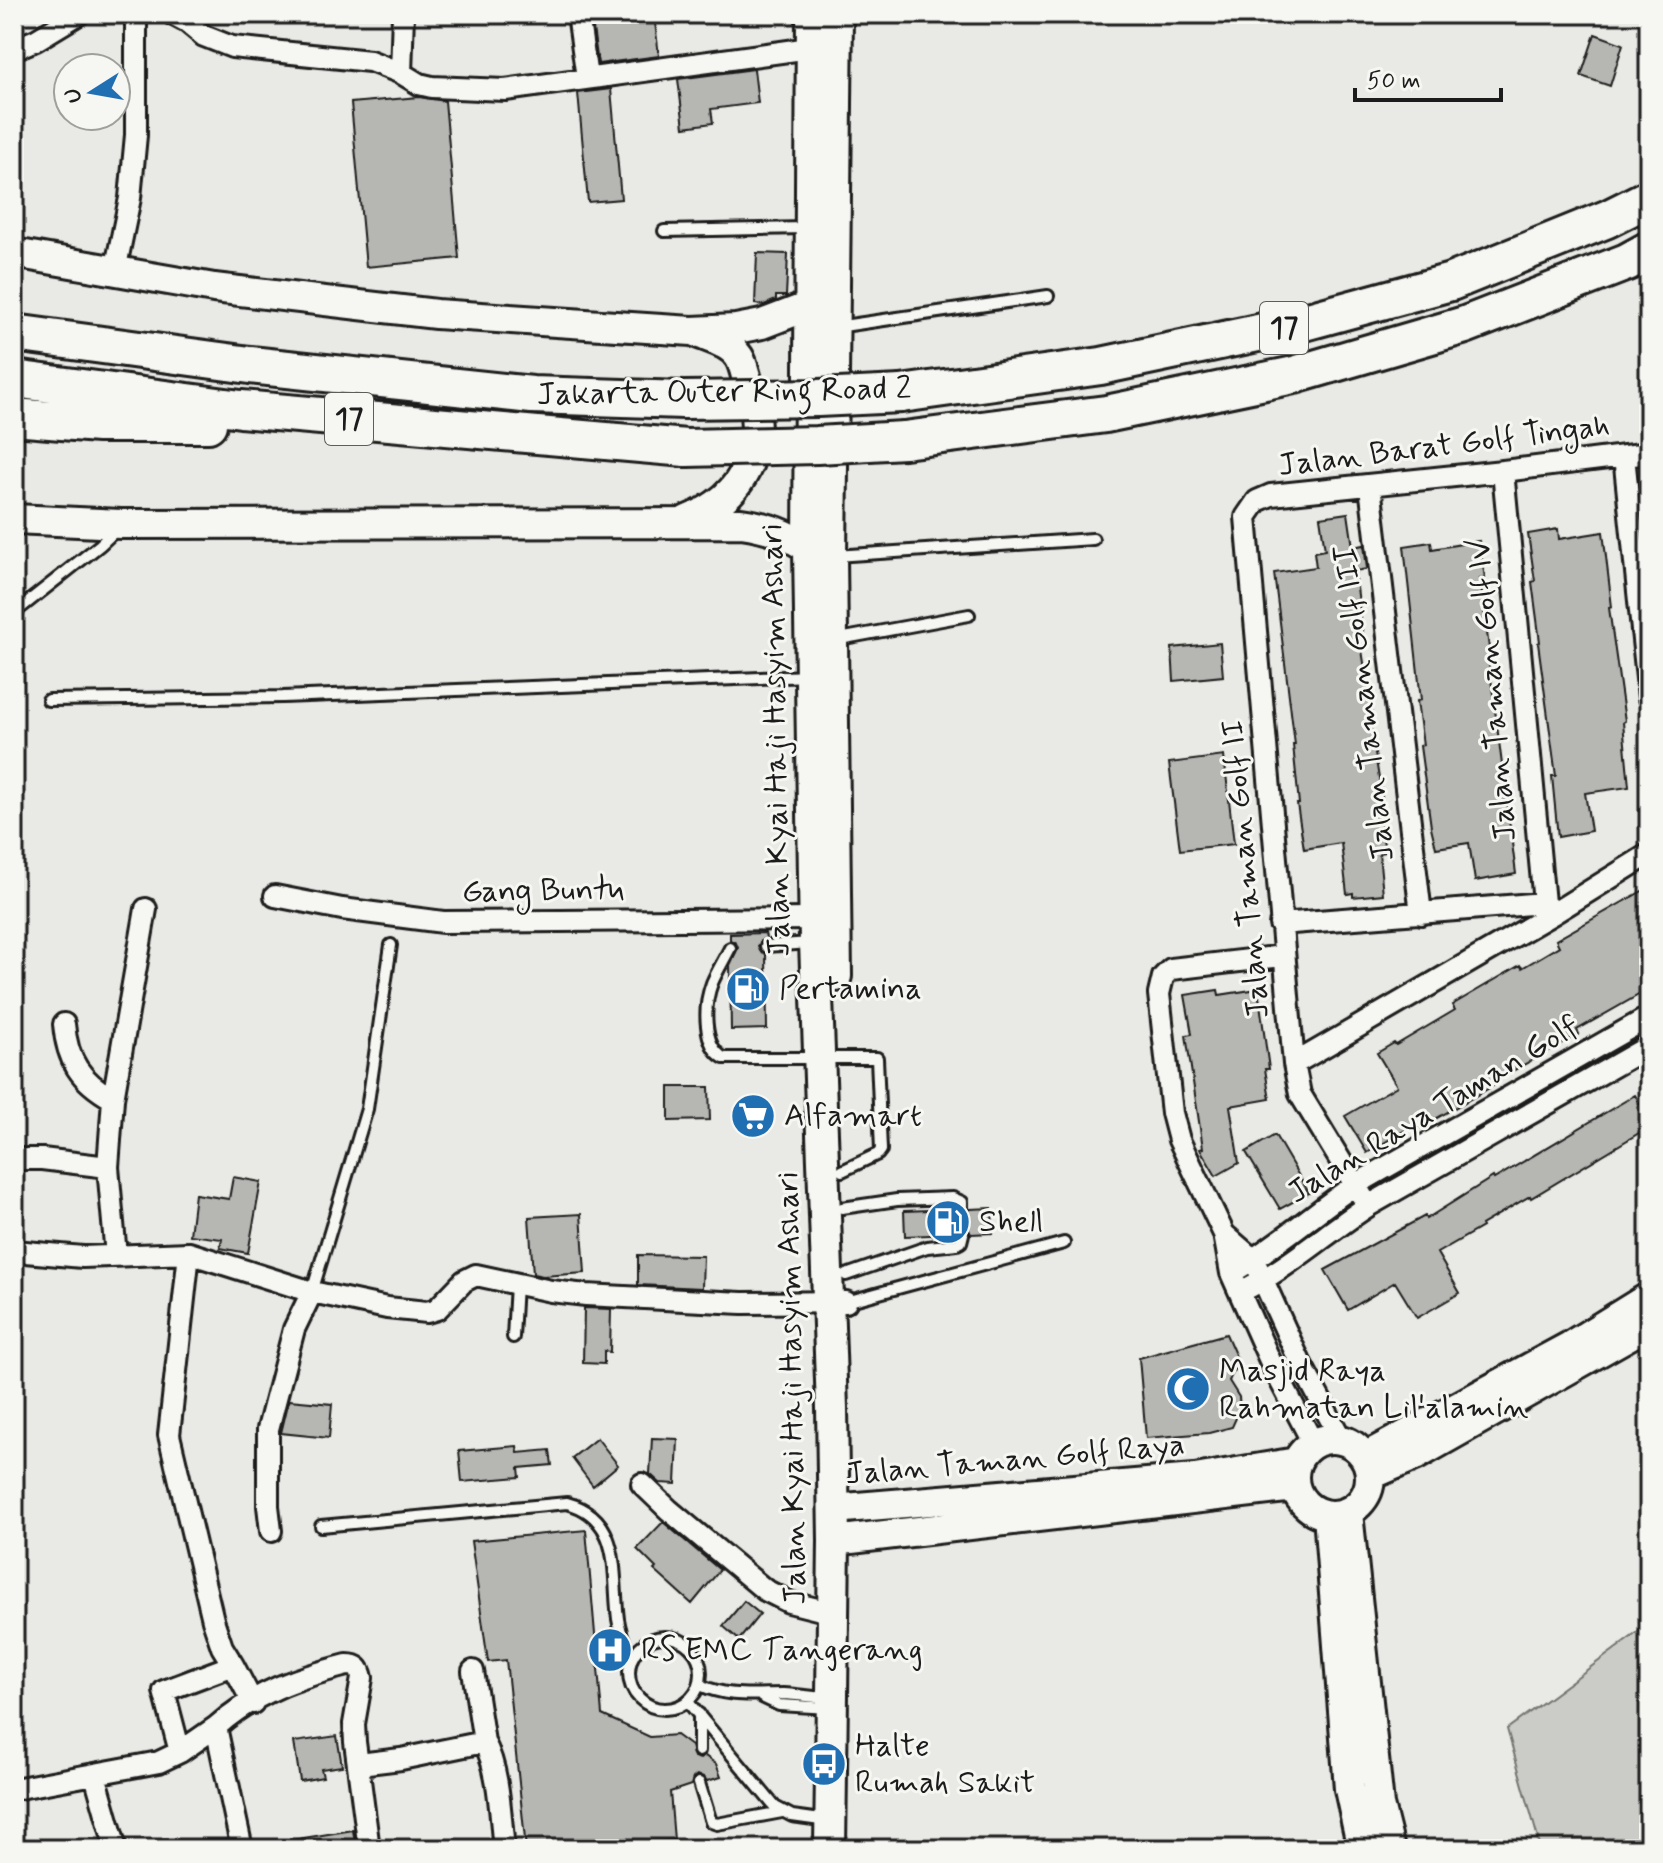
<svg xmlns="http://www.w3.org/2000/svg" width="1663" height="1863" viewBox="0 0 1663 1863" font-family="Mynerve,sans-serif">
<style>
.green{fill:#cbcbc7;stroke:#747472;stroke-width:2}
.building{fill:#b6b6b3;stroke:#1c1c1c;stroke-width:2}
.lines{fill:none;stroke-linecap:round;stroke-linejoin:round}
.lane-casing{stroke:#1c1c1c;stroke-width:16}
.street-casing{stroke:#1c1c1c;stroke-width:26}
.secondary-casing{stroke:#1c1c1c;stroke-width:34}
.primary-casing{stroke:#1c1c1c;stroke-width:36}
.highway-casing{stroke:#1c1c1c;stroke-width:42}
.lane{stroke:#f6f6f2;stroke-width:10}
.street{stroke:#f6f6f2;stroke-width:20}
.secondary{stroke:#f6f6f2;stroke-width:28}
.primary{stroke:#f6f6f2;stroke-width:30}
.highway{stroke:#f6f6f2;stroke-width:36}
.highway-bridge-casing{stroke:#1c1c1c;stroke-width:42;stroke-linecap:butt}
.highway-bridge{stroke:#f6f6f2;stroke-width:36}
.labels{text-anchor:middle;dominant-baseline:central;stroke-width:6;stroke-linejoin:round;paint-order:stroke}
.shield{fill:#f6f6f2;stroke:#5d5d5c;stroke-width:2}
.shield-label{font-size:30px;font-weight:bold;fill:#1c1c1c}
.street-label{font-size:32px;fill:#1c1c1c;stroke:#f6f6f2}
.poi-label{font-size:32px;fill:#1c1c1c;stroke:#f6f6f2;text-anchor:start}
</style>
<rect width="100%" height="100%" fill="#e9e9e5"/>
<filter id="ink" filterUnits="userSpaceOnUse"><feTurbulence type="fractalNoise" baseFrequency=".0125" numOctaves="2"/><feDisplacementMap in="SourceGraphic" scale="16" xChannelSelector="R" yChannelSelector="G"/><feConvolveMatrix kernelMatrix="1 2 1 2 8 2 1 2 1" color-interpolation-filters="sRGB"/></filter>
<g filter="url(#ink)">
<path class="green" d="M 1649,1624 L 1649,1849 L 1541,1849 L 1507,1729 Z"/>
<path class="building" d="M 591,14 L 654,14 L 659,56 L 598,64 Z
M 1595,34 L 1623,44 L 1610,86 L 1581,76 Z
M 754,69 L 758,103 L 711,109 L 713,123 L 684,127 L 678,79 Z
M 611,89 L 621,199 L 588,202 L 578,93 Z
M 419,97 L 445,101 L 459,258 L 366,267 L 351,103 Z
M 757,253 L 788,254 L 786,296 L 776,296 L 776,300 L 764,305 L 755,304 Z
M 1348,513 L 1353,547 L 1364,545 L 1367,569 L 1355,571 L 1363,636 L 1360,637 L 1373,721 L 1370,722 L 1384,810 L 1379,811 L 1385,852 L 1379,853 L 1383,894 L 1353,897 L 1353,893 L 1347,894 L 1341,843 L 1304,849 L 1297,804 L 1299,804 L 1293,745 L 1295,745 L 1274,573 L 1316,567 L 1314,552 L 1325,550 L 1320,517 Z
M 1558,529 L 1559,539 L 1603,532 L 1612,607 L 1609,608 L 1625,721 L 1623,722 L 1629,787 L 1585,793 L 1591,831 L 1558,837 L 1552,776 L 1556,776 L 1538,643 L 1540,642 L 1532,582 L 1535,581 L 1528,534 Z
M 1479,541 L 1485,578 L 1480,579 L 1491,663 L 1489,663 L 1516,874 L 1475,881 L 1469,843 L 1436,848 L 1431,827 L 1420,746 L 1423,745 L 1417,701 L 1421,700 L 1404,546 L 1431,542 L 1432,549 Z
M 1220,643 L 1223,676 L 1174,681 L 1172,648 Z
M 1224,756 L 1234,844 L 1180,850 L 1169,763 Z
M 1644,890 L 1649,898 L 1649,989 L 1577,1030 L 1579,1034 L 1491,1083 L 1493,1086 L 1416,1130 L 1414,1125 L 1367,1153 L 1345,1116 L 1397,1086 L 1377,1053 L 1394,1043 L 1396,1045 L 1455,1010 L 1452,1005 L 1520,965 L 1522,968 L 1559,946 L 1556,940 Z
M 765,933 L 766,938 L 758,946 L 760,951 L 766,954 L 767,1029 L 731,1030 L 730,965 L 738,948 L 736,943 L 730,940 L 730,934 Z
M 1258,989 L 1269,1069 L 1265,1069 L 1270,1099 L 1230,1106 L 1239,1163 L 1216,1176 L 1200,1149 L 1203,1148 L 1186,1035 L 1192,1034 L 1185,995 L 1218,990 L 1219,995 Z
M 669,1087 L 709,1087 L 710,1120 L 669,1121 Z
M 1635,1095 L 1649,1118 L 1649,1127 L 1531,1198 L 1530,1196 L 1481,1225 L 1482,1227 L 1437,1253 L 1460,1293 L 1417,1318 L 1395,1282 L 1348,1310 L 1325,1270 L 1425,1216 L 1426,1219 L 1493,1177 L 1494,1179 Z
M 1275,1135 L 1309,1193 L 1280,1209 L 1246,1152 Z
M 233,1177 L 261,1182 L 248,1253 L 220,1248 L 222,1239 L 190,1235 L 195,1194 L 229,1199 Z
M 992,1208 L 993,1233 L 971,1234 L 968,1228 L 962,1226 L 955,1234 L 905,1236 L 904,1211 L 954,1209 L 957,1215 L 963,1217 L 968,1214 L 970,1209 Z
M 581,1214 L 585,1273 L 543,1276 L 533,1274 L 529,1217 Z
M 638,1255 L 703,1256 L 702,1288 L 638,1285 Z
M 584,1308 L 611,1309 L 610,1352 L 604,1351 L 604,1364 L 583,1363 Z
M 1226,1334 L 1238,1361 L 1229,1381 L 1239,1397 L 1240,1409 L 1232,1427 L 1209,1433 L 1146,1438 L 1139,1358 Z
M 289,1400 L 332,1404 L 329,1438 L 281,1433 Z
M 597,1438 L 618,1465 L 593,1486 L 572,1458 Z
M 652,1438 L 678,1439 L 676,1484 L 660,1483 L 650,1474 Z
M 517,1446 L 518,1453 L 550,1450 L 552,1465 L 519,1468 L 520,1477 L 462,1482 L 459,1451 Z
M 663,1522 L 720,1570 L 692,1604 L 654,1570 L 656,1568 L 637,1549 Z
M 586,1530 L 602,1715 L 650,1737 L 676,1735 L 691,1746 L 694,1757 L 700,1759 L 705,1756 L 716,1764 L 721,1777 L 707,1781 L 704,1777 L 697,1775 L 693,1778 L 691,1785 L 670,1792 L 674,1840 L 526,1849 L 506,1660 L 488,1662 L 471,1541 Z
M 744,1601 L 760,1614 L 739,1640 L 723,1626 Z
M 337,1736 L 342,1766 L 321,1769 L 323,1777 L 300,1781 L 294,1742 Z
M 353,1830 L 356,1849 L 291,1849 L 291,1840 Z"/>
<g class="lines">
<g class="lane-casing">
<path id="lane" d="M 664,231 L 806,228
M 836,327 L 1048,296
M 835,556 L 1093,539
M 14,613 L 100,545 L 118,528
M 834,640 L 969,615
M 48,700 L 283,697 L 809,676
M 766,946 L 811,943
M 730,948 C 724,960 717,971 712,983 C 704,1004 702,1046 724,1058 L 877,1058 L 881,1150 L 878,1154 L 842,1171
M 842,1208 L 897,1200 L 953,1198 L 962,1202 L 962,1209
M 846,1275 L 927,1247 L 957,1244 L 961,1242 L 963,1234
M 312,1292 L 367,1109 L 391,945
M 846,1302 L 1064,1243
M 513,1337 L 516,1284
M 321,1526 L 567,1503 C 623,1518 612,1574 618,1619 C 620,1633 626,1647 631,1661
M629 1673a36 36 0 1 1 72 0a36 36 0 1 1-72 0Z
M 700,1685 C 729,1698 753,1694 783,1694 C 799,1695 814,1697 829,1698
M 762,1697 L 779,1705 L 829,1708
M 688,1702 L 775,1807 L 792,1816 L 828,1821
M 699,1751 L 699,1714
M 699,1783 L 711,1822 L 717,1824 L 782,1812"/>
</g>
<g class="street-casing">
<path id="street" d="M 172,14 L 187,22 L 204,36 L 232,47 L 370,61 L 401,73 L 419,84 L 432,87 L 505,90 L 810,48
M 578,14 L 587,78
M 14,49 L 36,40 L 79,14
M 401,73 L 403,14
M 115,271 L 130,198 L 136,135 L 136,14
M 1624,456 L 1649,698
M 1503,471 L 1544,903
M 1370,486 L 1421,914
M 275,896 L 342,909 L 443,922 L 814,919
M 1280,924 L 1544,903 L 1551,910
M 1283,956 L 1171,969 L 1163,977 L 1159,994 L 1172,1113 L 1179,1140 L 1224,1234 L 1231,1273 L 1272,1365 L 1313,1443
M 64,1024 C 67,1060 80,1081 113,1099
M 1294,1064 L 1554,913 L 1649,854
M 14,1159 L 42,1159 L 108,1167
M 1368,1206 L 1300,1094 L 1294,1064 L 1246,517 L 1257,501 L 1271,495 L 1503,471 L 1649,453
M 1224,1234 L 1254,1260 L 1300,1362 L 1341,1439
M 14,1251 L 83,1257 L 189,1253 L 312,1292 L 387,1308 L 427,1312 L 437,1309 L 464,1281 L 476,1275 L 551,1291 L 586,1295 L 742,1303 L 846,1302
M 189,1253 L 169,1435 L 213,1620 L 222,1647 L 233,1665
M 116,1256 L 108,1167 L 113,1099 L 146,909
M 1231,1273 C 1275,1248 1313,1213 1355,1185 L 1649,1017
M 1240,1292 C 1286,1270 1325,1234 1368,1206 L 1649,1046
M 642,1484 L 669,1510 L 765,1590 L 789,1602 L 833,1613
M 271,1531 L 268,1506 L 268,1429 L 294,1329 L 312,1292
M 473,1671 L 484,1742
M 216,1727 C 255,1692 297,1678 347,1665 C 357,1665 360,1668 362,1678 L 354,1724 L 355,1742 L 369,1849
M 180,1752 L 164,1691 L 233,1665 L 253,1703
M 359,1764 L 401,1759 L 484,1742 C 500,1772 500,1816 504,1849
M 95,1775 L 116,1849
M 14,1789 L 159,1762 L 180,1752 L 216,1727 L 242,1849"/>
</g>
<g class="secondary-casing">
<path id="secondary" d="M 14,253 L 214,288 L 436,314 L 692,331 L 736,329 L 762,324 L 809,306
M 14,519 L 121,524 L 741,523 C 768,527 787,533 809,549
M 687,520 C 749,496 769,441 747,380 C 745,373 743,363 739,357 C 730,343 711,339 697,333
M1294 1477a38 38 0 1 1 76 0a38 38 0 1 1-76 0Z
M 1365,1457 L 1570,1346 L 1649,1297
M 1371,1475 L 1415,1456 L 1649,1324
M 833,1509 L 1195,1479 L 1297,1462
M 1348,1513 L 1379,1805 L 1390,1849
M 1328,1515 L 1349,1789 L 1362,1849
M 834,1541 L 1295,1487"/>
</g>
<g class="primary-casing">
<path id="primary" d="M 812,14 L 809,549 L 815,942 L 832,1408 L 834,1541 L 830,1849
M 836,976 L 831,556 L 837,14"/>
</g>
<g class="highway-casing">
<path id="highway" d="M 14,333 L 250,365 L 532,395 L 684,400
M 14,379 L 241,409 L 686,448
M 901,394 L 1101,366 L 1286,327 L 1451,282 L 1607,219 L 1649,198
M 14,417 L 98,424 L 208,424
M 904,440 L 1106,414 L 1294,375 L 1465,325 L 1627,262 L 1649,250"/>
</g>
<use href="#lane" class="lane"/>
<use href="#street" class="street"/>
<use href="#secondary" class="secondary"/>
<use href="#primary" class="primary"/>
<use href="#highway" class="highway"/>
<g class="highway-bridge-casing">
<path id="highway-bridge" d="M 684,400 L 818,398 L 901,394
M 686,448 L 817,445 L 904,440"/>
</g>
<use href="#highway-bridge" class="highway-bridge"/>
</g>
</g>
<defs>
<g id="fuel-disc" transform="scale(2.3)"><circle r="9.5" fill="#1f6fb2" stroke="#f6f6f2"/><path d="M-5.5-6h7V0h2V4h1.3V-2.5L3-4.5l.8-.8L6-3V5H2.5V1h-1V6h-7ZM-4.2-4.7v3.2H.2V-4.7Z" fill="#fff"/></g>
<g id="supermarket-disc" transform="scale(2.3)"><circle r="9.5" fill="#1f6fb2" stroke="#f6f6f2"/><path d="M-6-5.5h2.5l.6 2H6L4.5 2H-2.5L-4.4-4H-6ZM-1.5 3.2a1.3 1.3 0 1 0 .1 0ZM3 3.2a1.3 1.3 0 1 0 .1 0Z" fill="#fff"/></g>
<g id="mosque-disc" transform="scale(2.3)"><circle r="9.5" fill="#1f6fb2" stroke="#f6f6f2"/><path d="M3.5-4.9A6 6 0 1 0 3.5 4.9A5 5 0 1 1 3.5-4.9Z" fill="#fff"/></g>
<g id="hospital-disc" transform="scale(2.3)"><circle r="9.5" fill="#1f6fb2" stroke="#f6f6f2"/><path d="M-5-5h3v3.5h4V-5h3V5h-3V1.5h-4V5h-3Z" fill="#fff"/></g>
<g id="bus-disc" transform="scale(2.3)"><circle r="9.5" fill="#1f6fb2" stroke="#f6f6f2"/><path d="M-5-6H5V4H4V6H2V4H-2V6H-4V4H-5ZM-3.5-4V0h7V-4ZM-3.5 1.2v1.5H-2V1.2ZM2 1.2v1.5H3.5V1.2Z" fill="#fff"/></g>
</defs>
<g fill-rule="evenodd">
<use href="#fuel-disc" x="748" y="989"/>
<use href="#supermarket-disc" x="753" y="1116"/>
<use href="#fuel-disc" x="948" y="1222"/>
<use href="#mosque-disc" x="1188" y="1389"/>
<use href="#hospital-disc" x="610" y="1650"/>
<use href="#bus-disc" x="824" y="1764"/>
</g>
<g class="labels">
<g class="shield">
<rect x="1260" y="302" width="48" height="52" rx="6"/>
<rect x="325" y="393" width="48" height="52" rx="6"/>
</g>
<g class="shield-label">
<text x="1284" y="328">17</text>
<text x="349" y="419">17</text>
</g>
<g class="street-label">
<text transform="translate(724 392) rotate(-1)">Jakarta Outer Ring Road 2</text>
<text transform="translate(1444 446) rotate(-7)">Jalan Barat Golf Tingah</text>
<text transform="translate(1493 690) rotate(-95)">Jalan Taman Golf IV</text>
<text transform="translate(1365 703) rotate(-97)">Jalan Taman Golf III</text>
<text transform="translate(776 740) rotate(-91)">Jalan Kyai Haji Hasyim Ashari</text>
<text transform="translate(1246 869) rotate(-95)">Jalan Taman Golf II</text>
<text transform="translate(543 891) rotate(-1)">Gang Buntu</text>
<text transform="translate(1434 1110) rotate(-31)">Jalan Raya Taman Golf</text>
<text transform="translate(792 1388) rotate(-91)">Jalan Kyai Haji Hasyim Ashari</text>
<text transform="translate(1015 1460) rotate(-5)">Jalan Taman Golf Raya</text>
</g>
<g class="poi-label">
<text x="779" y="989">Pertamina</text>
<text x="784" y="1116">Alfamart</text>
<text x="979" y="1222">Shell</text>
<text x="1219" y="1371">Masjid Raya<tspan x="1219" dy="37">Rahmatan Lil'alamin</tspan></text>
<text x="641" y="1650">RS EMC Tangerang</text>
<text x="855" y="1746">Halte<tspan x="855" dy="37">Rumah Sakit</tspan></text>
</g>
</g>
<rect width="1663" height="1863" fill="none" stroke="#f6f6f2" stroke-width="48"/>
<rect x="24" y="24" width="1615" height="1815" fill="none" stroke="#1c1c1c" stroke-width="3" filter="url(#ink)"/>
<g transform="translate(92 92) rotate(259)"><circle r="38" fill="#f6f6f2" stroke="#9f9f9c" stroke-width="2"/>
<path d="M0-6L14 30L0 20L-14 30Z" fill="#1f6fb2"/>
<text y="-12" font-size="22" font-weight="bold" text-anchor="middle" fill="#1c1c1c">U</text>
</g>
<path d="M1355 88v12h146v-12" fill="none" stroke="#1c1c1c" stroke-width="4"/>
<text x="1367" y="88" font-size="24" fill="#1c1c1c" stroke="#f6f6f2" stroke-width="6" paint-order="stroke">50 m</text>
</svg>
